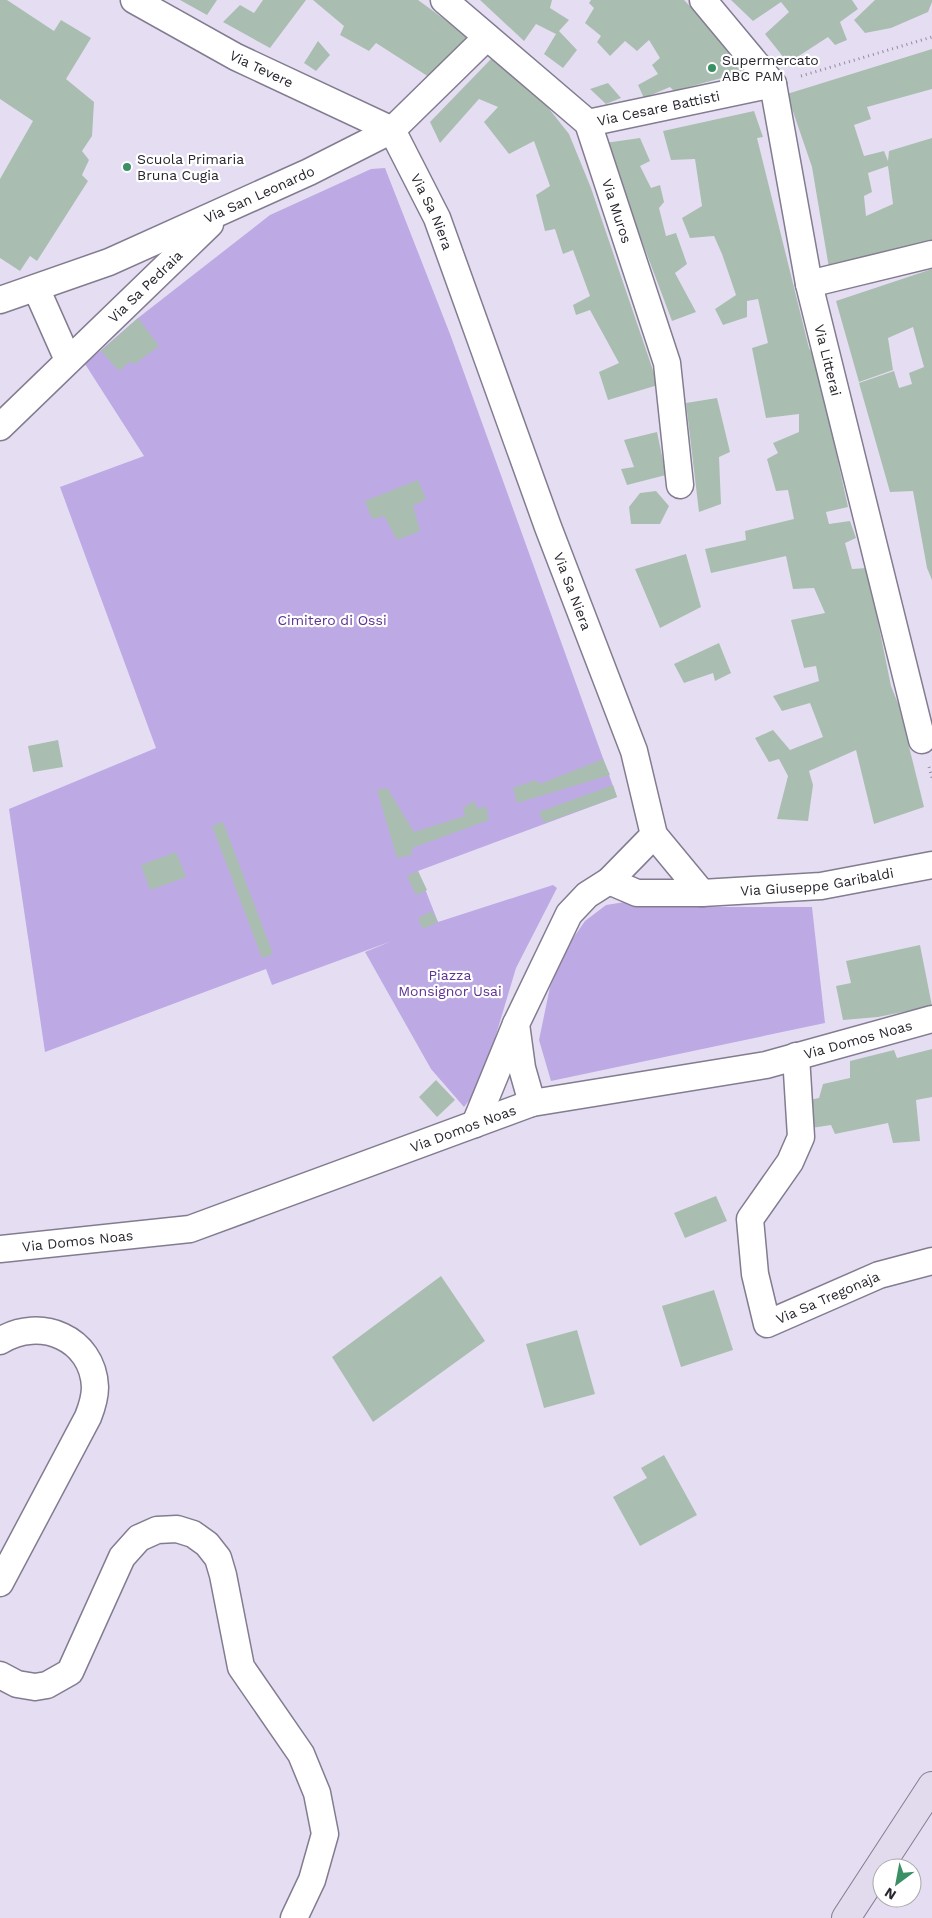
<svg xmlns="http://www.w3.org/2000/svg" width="932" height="1918" viewBox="0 0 932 1918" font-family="'Work Sans',sans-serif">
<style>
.green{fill:#bda9e4}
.building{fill:#a9beb0;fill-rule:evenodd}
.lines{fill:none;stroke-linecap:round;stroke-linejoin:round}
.minor-casing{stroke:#837c90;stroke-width:29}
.secondary-casing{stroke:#837c90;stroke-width:30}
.path{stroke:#928c9c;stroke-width:3;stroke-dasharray:1 4;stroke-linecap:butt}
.minor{stroke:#fff;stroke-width:26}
.secondary{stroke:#e2dbee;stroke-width:28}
.poi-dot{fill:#3a9064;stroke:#fff;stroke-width:2}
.labels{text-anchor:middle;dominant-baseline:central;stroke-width:4.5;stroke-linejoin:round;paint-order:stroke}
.poi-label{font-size:14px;fill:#29262e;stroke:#fff;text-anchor:start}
.street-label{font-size:14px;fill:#29262e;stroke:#fff}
.park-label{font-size:14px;fill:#5d3293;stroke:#fff}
</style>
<rect width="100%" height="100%" fill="#e5def3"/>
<path class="green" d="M 385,168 L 450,334 L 617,797 L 418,871 L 438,922 L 553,885 L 557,888 L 516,968 L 481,1085 L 464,1107 L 431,1069 L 365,952 L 392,941 L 272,985 L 266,969 L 45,1052 L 9,809 L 156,748 L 60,487 L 144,456 L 85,364 L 138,318 L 270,215 L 371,169 Z
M 625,902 L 669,907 L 812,907 L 825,1023 L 551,1081 L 539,1040 L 550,987 L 569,944 L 585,921 L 606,905 Z"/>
<path class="building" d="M 0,0 L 7,0 L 54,31 L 61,20 L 91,38 L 66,79 L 94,102 L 92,136 L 82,151 L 89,160 L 82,175 L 88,181 L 37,261 L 30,256 L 20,271 L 0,258 L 0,179 L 33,121 L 0,99 Z
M 180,0 L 217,0 L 207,15 Z
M 263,0 L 306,0 L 270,48 L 223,22 L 240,5 L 254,13 Z
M 313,0 L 418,0 L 469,37 L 429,77 L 376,43 L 369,51 L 340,35 L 344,26 Z
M 480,0 L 552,0 L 550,8 L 569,20 L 559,31 L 577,50 L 563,68 L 544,54 L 556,34 L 536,24 L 524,41 Z
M 591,0 L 684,0 L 751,70 L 674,91 L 670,87 L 644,98 L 638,85 L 658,74 L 652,65 L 660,58 L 649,40 L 637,51 L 625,41 L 610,56 L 597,42 L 601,36 L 585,23 L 594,8 L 589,3 Z
M 731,0 L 852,0 L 858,9 L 840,22 L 847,40 L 835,45 L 828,37 L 788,63 L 765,34 L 789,12 L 781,2 L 753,21 Z
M 875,0 L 932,0 L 932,2 L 928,12 L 891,28 L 865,33 L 854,20 Z
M 318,41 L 330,55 L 316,71 L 304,63 Z
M 932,49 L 932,89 L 867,107 L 871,119 L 854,125 L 864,156 L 884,151 L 888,161 L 889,151 L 932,138 L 932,240 L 829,268 L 812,167 L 787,94 ZM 888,166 L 893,204 L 866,216 L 864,196 L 872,192 L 868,173 Z
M 492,58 L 535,91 L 569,134 L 591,188 L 658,385 L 608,400 L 599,372 L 619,363 L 590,310 L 576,315 L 573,305 L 590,296 L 573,250 L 563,254 L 555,229 L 545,231 L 536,195 L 550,186 L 534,141 L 509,154 L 484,122 L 498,107 L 479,99 L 440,143 L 430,122 Z
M 608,83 L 621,98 L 606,104 L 590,89 Z
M 754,111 L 763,137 L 757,138 L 809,348 L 816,361 L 848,507 L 826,512 L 829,524 L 850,521 L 856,538 L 845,543 L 852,569 L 867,568 L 891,686 L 899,706 L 924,807 L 874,824 L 856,750 L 809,771 L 813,785 L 808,821 L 777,819 L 788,776 L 779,759 L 769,762 L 755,738 L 773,730 L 790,750 L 823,737 L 810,703 L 782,711 L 773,696 L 819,681 L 816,666 L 804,668 L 791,620 L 825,613 L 814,588 L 793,589 L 786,556 L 711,573 L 705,549 L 746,540 L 745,531 L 794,519 L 788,490 L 776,491 L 767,459 L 778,453 L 773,443 L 799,432 L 799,414 L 766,418 L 752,348 L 768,343 L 758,299 L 747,301 L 747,317 L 723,325 L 715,309 L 736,295 L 722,254 L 714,236 L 690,238 L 682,218 L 702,206 L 695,159 L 671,160 L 663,131 Z
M 640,138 L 650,161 L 640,166 L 651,188 L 660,185 L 664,202 L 659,208 L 666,236 L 676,233 L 687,264 L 675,273 L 696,312 L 672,321 L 605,143 Z
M 932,269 L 932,580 L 927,568 L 913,491 L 890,492 L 859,383 L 894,371 L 899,388 L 912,384 L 909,373 L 924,367 L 913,327 L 888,338 L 893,370 L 859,382 L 836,301 Z
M 138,318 L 159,346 L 135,364 L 129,362 L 119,371 L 101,351 Z
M 717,398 L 730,452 L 719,457 L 721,504 L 699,512 L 686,403 Z
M 657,432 L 666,475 L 627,485 L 621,469 L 634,467 L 624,440 Z
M 418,480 L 426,499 L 413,506 L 420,531 L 397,540 L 384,516 L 372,519 L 365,501 Z
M 656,491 L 669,506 L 660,524 L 631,524 L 629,507 L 640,493 Z
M 686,554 L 701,607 L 660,628 L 635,569 Z
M 719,643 L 731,673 L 715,681 L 713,673 L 684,683 L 674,664 Z
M 58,740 L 63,767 L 33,772 L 28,746 Z
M 603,759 L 610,775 L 517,803 L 513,788 L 536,780 L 540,784 Z
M 613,785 L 617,797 L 544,823 L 539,812 Z
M 387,788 L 414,832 L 465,816 L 463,808 L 474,801 L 478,809 L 486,806 L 489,820 L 412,848 L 412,855 L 397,858 L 377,790 Z
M 223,822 L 273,954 L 262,958 L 212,826 Z
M 176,852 L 186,877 L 150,890 L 141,865 Z
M 418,871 L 427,890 L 416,895 L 407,876 Z
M 432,911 L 438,922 L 423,929 L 418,918 Z
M 920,945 L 932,1006 L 878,1017 L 843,1020 L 836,986 L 851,983 L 846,961 Z
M 932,1049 L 932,1097 L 916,1100 L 920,1141 L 893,1143 L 888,1123 L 835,1134 L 831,1125 L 805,1129 L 799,1102 L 819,1098 L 823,1084 L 850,1078 L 850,1061 L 894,1050 L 897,1058 Z
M 436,1080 L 455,1100 L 437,1117 L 419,1097 Z
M 716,1196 L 727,1221 L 685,1238 L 674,1213 Z
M 441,1276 L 485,1341 L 373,1422 L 332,1357 Z
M 714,1290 L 733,1350 L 681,1367 L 662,1306 Z
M 577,1330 L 595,1394 L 544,1408 L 526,1344 Z
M 664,1455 L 697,1515 L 640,1546 L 613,1497 L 647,1478 L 641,1468 Z"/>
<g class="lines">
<g class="minor-casing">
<g id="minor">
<path id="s1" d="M 134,0 L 236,57 L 392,130"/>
<path id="s2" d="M 444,0 L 588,123 L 667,363 L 680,485"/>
<path id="s3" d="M 703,0 L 773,84 L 809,284 L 922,740"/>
<path id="s4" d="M 588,123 L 773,84"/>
<path id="s5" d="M 392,130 L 437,218 L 548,527 L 634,751 L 654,835 L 702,893"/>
<path d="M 809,284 L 932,254"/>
<path d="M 36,288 L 68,360"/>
<path id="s6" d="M 0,300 L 109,262 L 309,172 L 392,130 L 487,37"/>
<path id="s7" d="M 0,427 L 210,224"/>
<path id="s8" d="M 609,881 L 637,893 L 702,893 L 821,886 L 932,865"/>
<path id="s9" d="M 796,1056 L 801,1137 L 790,1162 L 750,1219 L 755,1274 L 767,1324 L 879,1275 L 932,1261"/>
<path d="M 532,1103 L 522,1068 L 516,1024 L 569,914 L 587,895 L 609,881 L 654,835"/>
<path d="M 475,1124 L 516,1024"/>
<path id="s10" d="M 0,1249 L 190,1229 L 532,1103 L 766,1065 L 932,1019"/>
<path d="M 0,1341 C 40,1316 93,1338 95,1387 C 95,1398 92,1407 88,1417 L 0,1583"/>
<path d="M 0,1675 L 17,1684 L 35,1687 L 47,1685 L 70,1672 L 122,1557 L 139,1538 L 157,1530 L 177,1529 L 193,1534 L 207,1544 L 218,1558 L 223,1575 L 241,1667 L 301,1754 L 317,1793 L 325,1834 L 312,1880 L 294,1918"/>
</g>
</g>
<g class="secondary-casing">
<path id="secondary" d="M 846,1918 L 932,1786"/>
</g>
<path class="path" d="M 801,76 L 932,37
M 929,767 L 932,778"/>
<use href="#minor" class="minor"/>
<use href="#secondary" class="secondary"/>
</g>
<g class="poi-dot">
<circle cx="712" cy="68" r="5"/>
<circle cx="127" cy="167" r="5"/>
</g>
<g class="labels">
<g class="poi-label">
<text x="722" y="60">Supermercato<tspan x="722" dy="16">ABC PAM</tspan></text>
<text x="137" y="159">Scuola Primaria<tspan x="137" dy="16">Bruna Cugia</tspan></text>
</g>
<g class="street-label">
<text stroke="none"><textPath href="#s1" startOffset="145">Via Tevere</textPath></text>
<text stroke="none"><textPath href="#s4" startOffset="72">Via Cesare Battisti</textPath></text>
<text stroke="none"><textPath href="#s6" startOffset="280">Via San Leonardo</textPath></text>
<text stroke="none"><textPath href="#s2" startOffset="282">Via Muros</textPath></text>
<text stroke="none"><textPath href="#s5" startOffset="91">Via Sa Niera</textPath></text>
<text stroke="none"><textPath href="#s7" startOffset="202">Via Sa Pedraia</textPath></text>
<text stroke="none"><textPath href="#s3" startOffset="391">Via Litterai</textPath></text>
<text stroke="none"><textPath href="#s5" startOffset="496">Via Sa Niera</textPath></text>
<text stroke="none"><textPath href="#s8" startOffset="211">Via Giuseppe Garibaldi</textPath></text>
<text stroke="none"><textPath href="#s10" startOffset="888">Via Domos Noas</textPath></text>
<text stroke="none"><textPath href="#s10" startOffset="482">Via Domos Noas</textPath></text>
<text stroke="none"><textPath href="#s10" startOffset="78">Via Domos Noas</textPath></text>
<text stroke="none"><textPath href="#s9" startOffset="351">Via Sa Tregonaja</textPath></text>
</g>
<g class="park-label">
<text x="332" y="620">Cimitero di Ossi</text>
<text x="450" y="975">Piazza<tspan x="450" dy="16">Monsignor Usai</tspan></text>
</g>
</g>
<g transform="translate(897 1883) rotate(212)"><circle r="24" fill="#ffffff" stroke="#a9a8ab"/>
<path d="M0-4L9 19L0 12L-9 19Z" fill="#3a9064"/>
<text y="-8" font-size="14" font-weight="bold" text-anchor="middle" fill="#29262e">N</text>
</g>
</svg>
